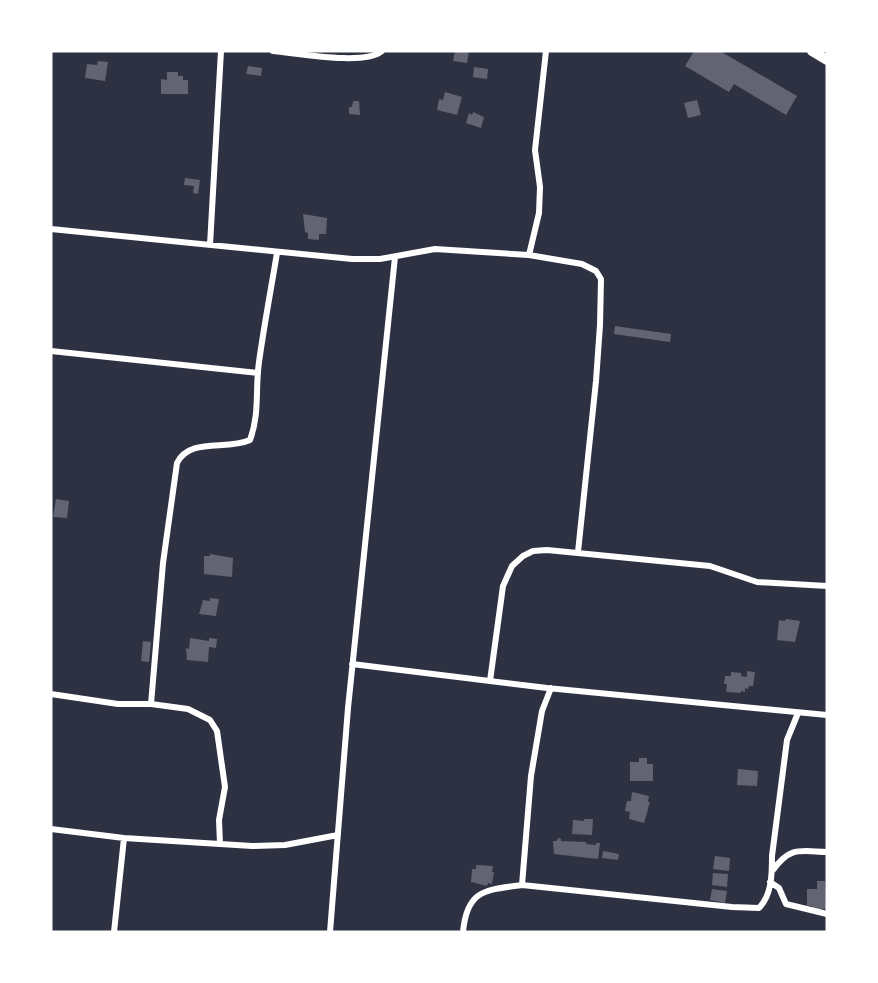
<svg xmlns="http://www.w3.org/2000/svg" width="878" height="983" viewBox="0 0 878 983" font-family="Barlow,sans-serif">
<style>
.building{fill:#626471}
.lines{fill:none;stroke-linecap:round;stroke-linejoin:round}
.minor{stroke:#fff;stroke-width:6}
.trunk{stroke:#fff;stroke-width:10}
</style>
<rect width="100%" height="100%" fill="#2d3142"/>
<path class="building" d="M 455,51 L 469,51 L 467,63 L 453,61 Z
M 694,51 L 720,51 L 797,96 L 786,115 L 734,84 L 729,92 L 685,66 Z
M 98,61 L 108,62 L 105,81 L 85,78 L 87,64 L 97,65 Z
M 248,66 L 262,68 L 261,76 L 246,74 Z
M 474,67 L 488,69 L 487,79 L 473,77 Z
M 167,72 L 178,72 L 178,76 L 183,76 L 183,80 L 188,80 L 188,94 L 161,94 L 161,79 L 167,80 Z
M 445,92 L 462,97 L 457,115 L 437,110 L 439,99 L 443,100 Z
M 697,100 L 701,115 L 688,118 L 684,103 Z
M 353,101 L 359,101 L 360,115 L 349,114 L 349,107 L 352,107 Z
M 473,112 L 484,117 L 481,128 L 466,123 L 469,113 L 472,115 Z
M 185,178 L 200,180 L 198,194 L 193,193 L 194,186 L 184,185 Z
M 303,214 L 327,218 L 326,234 L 319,234 L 319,240 L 308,239 L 308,233 L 305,232 Z
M 615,326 L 671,334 L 670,342 L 614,334 Z
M 56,499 L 69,501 L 67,518 L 53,517 Z
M 210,554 L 233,558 L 232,577 L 204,574 L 204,556 L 210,556 Z
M 210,598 L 219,599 L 216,616 L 199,614 L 203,600 L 210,601 Z
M 786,619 L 800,621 L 795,642 L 777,640 L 779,620 L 785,621 Z
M 190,638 L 209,641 L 209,638 L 217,639 L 216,648 L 209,647 L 208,662 L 187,660 L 186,648 L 189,649 Z
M 143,641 L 151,642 L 149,662 L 141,661 Z
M 747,671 L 755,672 L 753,686 L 749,686 L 748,689 L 745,688 L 745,692 L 741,691 L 741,693 L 726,692 L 727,684 L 724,684 L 725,676 L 731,676 L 731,672 L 741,673 L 741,676 L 747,677 Z
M 639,758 L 647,758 L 647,764 L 653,764 L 653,781 L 630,781 L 630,762 L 639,762 Z
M 738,769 L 758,771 L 757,786 L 737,785 Z
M 632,792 L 649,796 L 648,802 L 650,802 L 644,823 L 629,819 L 630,812 L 625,811 L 627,801 L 631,801 Z
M 584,819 L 593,819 L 592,835 L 572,834 L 573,820 L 584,821 Z
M 558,838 L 561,839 L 561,841 L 586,842 L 586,844 L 596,845 L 596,843 L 600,843 L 598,859 L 554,854 L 553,841 L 557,841 Z
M 603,851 L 619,854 L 618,860 L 602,858 Z
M 715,856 L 730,858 L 729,871 L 713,869 Z
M 476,865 L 493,866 L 492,872 L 494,872 L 492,884 L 488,883 L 487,886 L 471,882 L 472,869 L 476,869 Z
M 713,873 L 728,874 L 727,887 L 712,885 Z
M 817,881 L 825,881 L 827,909 L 812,909 L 812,906 L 807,906 L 807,889 L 817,889 Z
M 712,889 L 727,891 L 725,903 L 710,900 Z"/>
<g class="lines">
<path class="minor" d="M 273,51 C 297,53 365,66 382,51
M 51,229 L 352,259 L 380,259 L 435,249 L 529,255 L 539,213 L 540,187 L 535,150 L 546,51
M 210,245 L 221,51
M 529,255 L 582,264 L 596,271 L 601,279 L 600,325 L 596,381 L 578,552
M 51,351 L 258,373
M 352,664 L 547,688 L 827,715
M 490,681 L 503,586 L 512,566 L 523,556 L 533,551 L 547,550 L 710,566 L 757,582 L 827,586
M 551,688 L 542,711 L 531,776 L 522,885 L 732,907 L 759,908 C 772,895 772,873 772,856 L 787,740 L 798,713
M 51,694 L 118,704 L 151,704 L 188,709 L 210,720 L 217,731 L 225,787 L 219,820 L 220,844
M 151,704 L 163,563 L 177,463 C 190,437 226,451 250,440 C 260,413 255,390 259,362 C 264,326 271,289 277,253
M 51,829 L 124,838 L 252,846 L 285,845 L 338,835
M 773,870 C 790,846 800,851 827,852
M 770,882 L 779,888 L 786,904 L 827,914
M 114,932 L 124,838
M 330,932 L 348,708 L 395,257
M 463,932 C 467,889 486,890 522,885"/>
<path class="trunk" d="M 812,51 L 827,60"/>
</g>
<rect width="878" height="983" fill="none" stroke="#ffffff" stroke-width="105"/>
</svg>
